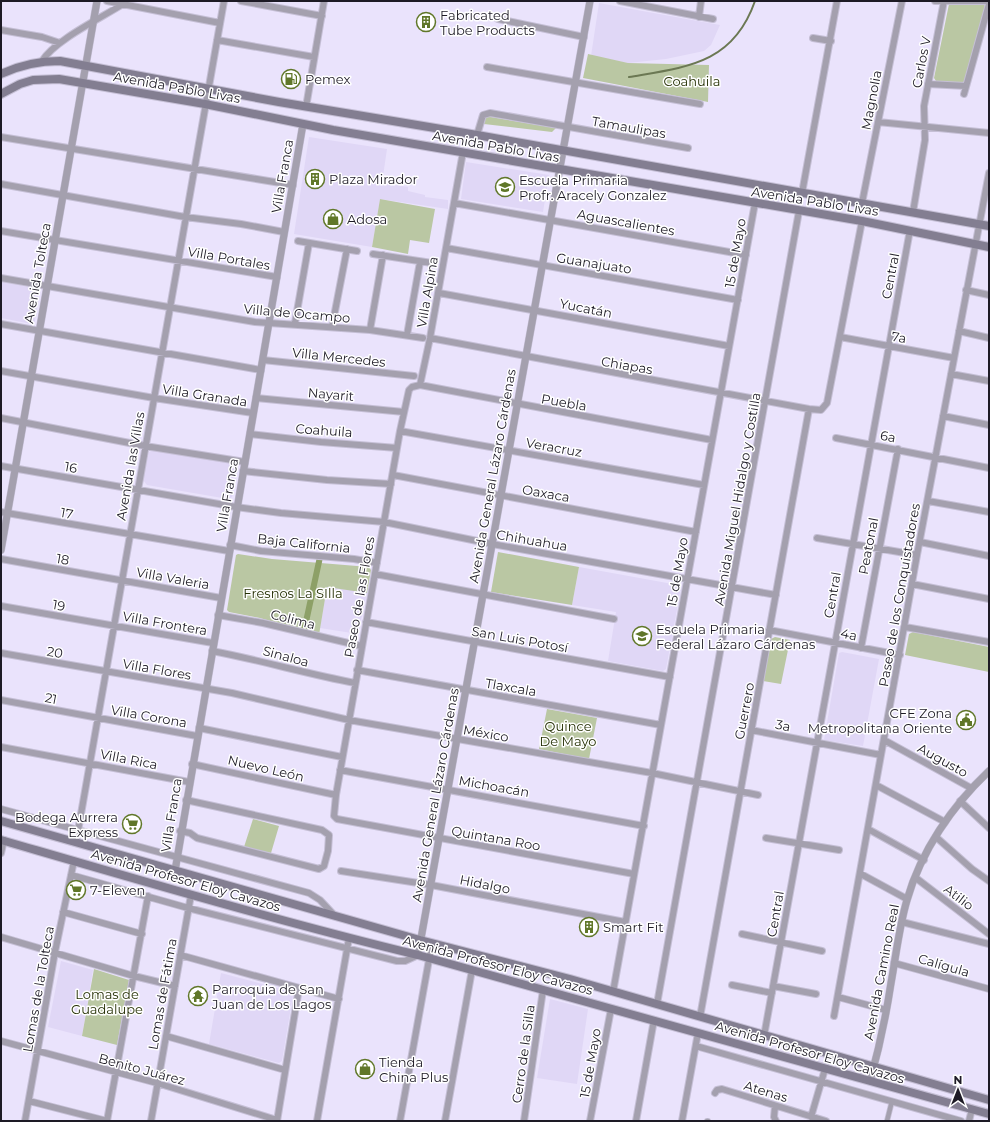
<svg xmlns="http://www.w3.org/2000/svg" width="990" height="1122" viewBox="0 0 990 1122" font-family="Montserrat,sans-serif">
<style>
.built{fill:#e0d7f6}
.green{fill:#bac7a3}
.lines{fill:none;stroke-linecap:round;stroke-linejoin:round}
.stream{stroke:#6b7853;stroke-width:2}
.canal{stroke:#8da067;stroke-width:6}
.pedestrian-casing{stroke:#c5bfd5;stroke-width:6}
.minor-casing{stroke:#c5bfd5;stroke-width:8}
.tertiary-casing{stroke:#c5bfd5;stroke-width:8}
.secondary-casing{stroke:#c5bfd5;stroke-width:10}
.pedestrian{stroke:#a4a0ae;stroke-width:4.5}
.minor{stroke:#a4a0ae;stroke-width:6}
.tertiary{stroke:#a4a0ae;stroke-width:7}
.secondary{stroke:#837e91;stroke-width:8}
.labels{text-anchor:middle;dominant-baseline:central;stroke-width:3;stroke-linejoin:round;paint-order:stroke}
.poi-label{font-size:13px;fill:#1d1a25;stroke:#fff;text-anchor:start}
.street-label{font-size:13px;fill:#1d1a25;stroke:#fff}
.park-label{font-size:13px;fill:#253004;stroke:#fff}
</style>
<rect width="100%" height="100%" fill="#eae3fc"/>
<path class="built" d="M 599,3 L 637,10 L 720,25 L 711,45 L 704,51 L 666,59 L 628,63 L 591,56 Z
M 309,137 L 387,149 L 382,183 L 408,187 L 408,191 L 425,195 L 425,197 L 448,200 L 448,209 L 380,199 L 372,247 L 294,234 Z
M 466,162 L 549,175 L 543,212 L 461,199 Z
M 1,282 L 39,289 L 35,321 L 32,324 L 1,318 Z
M 152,450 L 234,464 L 238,469 L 232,497 L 228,499 L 147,485 L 143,480 L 149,452 Z
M 579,567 L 678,585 L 681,588 L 666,669 L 663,671 L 608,661 L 616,612 L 572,605 Z
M 327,586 L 367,593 L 358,634 L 320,628 Z
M 842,652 L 879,659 L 863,746 L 824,740 L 839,653 Z
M 61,961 L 93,970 L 82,1036 L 48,1027 Z
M 221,973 L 292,992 L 293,995 L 282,1061 L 279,1063 L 209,1044 Z
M 550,999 L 588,1009 L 577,1084 L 537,1078 Z"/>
<path class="green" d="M 952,2 L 983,2 L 985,6 L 964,82 L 961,83 L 936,81 L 934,78 L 949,4 Z
M 588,54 L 628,63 L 709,65 L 708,102 L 583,78 Z
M 485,116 L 556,128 L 552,132 L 484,124 Z
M 380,199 L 435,209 L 429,243 L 410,240 L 408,254 L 372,247 Z
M 498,552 L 579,567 L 572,605 L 491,592 Z
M 238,554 L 272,559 L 369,567 L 371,570 L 367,593 L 327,587 L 319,635 L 260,618 L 229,612 L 227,610 L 236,555 Z
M 913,632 L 989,647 L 989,672 L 905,655 L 909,634 Z
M 775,637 L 790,640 L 781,684 L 763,681 L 771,639 Z
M 547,709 L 597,718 L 589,759 L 539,749 Z
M 253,819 L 279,826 L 271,853 L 244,847 Z
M 94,969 L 129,980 L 117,1045 L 82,1036 Z"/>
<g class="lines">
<path class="stream" d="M 629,77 C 687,67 733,64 755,1"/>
<path class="canal" d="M 304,631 L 320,557"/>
<g class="pedestrian-casing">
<path id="pedestrian" d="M 707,1121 L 708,1121
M 887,1121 L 892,1101"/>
</g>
<g class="minor-casing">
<path id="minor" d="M 107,1 L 220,23
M 241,1 L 322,16
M 620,1 L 713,19
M 935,1 L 989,1
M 699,17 L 701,1
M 498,19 L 584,37
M 1,30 L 42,37 L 60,43
M 813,38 L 831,41
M 217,40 L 314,57
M 42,61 C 55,40 101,18 123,4
M 487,67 L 700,104
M 928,84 L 966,86
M 964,94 L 989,4
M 306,107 L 324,1
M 878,122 L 989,133
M 477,135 L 483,115 L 490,113 L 688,148
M 1,137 L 293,185
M 1,184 L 185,217 L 241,224 L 284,232
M 802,193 L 837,1
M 454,203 L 746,255
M 862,203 L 902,1
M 913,212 L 925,140 L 924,106 L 944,1
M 1,231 L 277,277
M 298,241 L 357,251
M 446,248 L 738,300
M 373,254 L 432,263
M 1,278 L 255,322 L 370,330 L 423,338
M 966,290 L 989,295
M 439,293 L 729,346
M 295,323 L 309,243
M 1,324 L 261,370
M 332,327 L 347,249
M 370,330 L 383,255
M 959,331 L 989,338
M 407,335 L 420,262
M 840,337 L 954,358
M 430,338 L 809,409 L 821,410 L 827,403 L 862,221
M 263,360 L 414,376
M 1,371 L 154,398 L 253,413
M 951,374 L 989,381
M 420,385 L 430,338 L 463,152
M 256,398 L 404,412
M 943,416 L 989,425
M 1,418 L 145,446 L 245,462
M 400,431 L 704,485
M 250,434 L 321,442 L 397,448
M 836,438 L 989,468
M 1,466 L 236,507 L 281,513 L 384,522 L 492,544 L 776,595
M 243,471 L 327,480 L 391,484
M 393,475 L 696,532
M 928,501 L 989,512
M 1,512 L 229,551
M 817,538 L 917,555
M 920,542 L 989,556
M 230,545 L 261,551 L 354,559 L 377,563
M 1,559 L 221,598
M 375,574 L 614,619
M 912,584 L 989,599
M 1,606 L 213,643
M 218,615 L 263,623 L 361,646
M 366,622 L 670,677
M 905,627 L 989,642
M 769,630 L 900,655
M 861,648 L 898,449
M 212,651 C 260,660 307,674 355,683
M 1,653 L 232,693 L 349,720 L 652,773 L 758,795
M 357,670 L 661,725
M 1,700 L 197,736
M 199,728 L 342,757
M 751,730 L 881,755
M 884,740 L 971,788
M 1,747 L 189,782
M 192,764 L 336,795
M 340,770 L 644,826
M 876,785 L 945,822
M 960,801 L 989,828
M 1,809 L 309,893 L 320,900 L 335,916
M 868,829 L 924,860
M 78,831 L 224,1
M 180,831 L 190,833 L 197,838 L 319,869 L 324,866 L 328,851 L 329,835 L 322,830 L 186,800
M 936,837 L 972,869 L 989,881
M 766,838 L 839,850
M 1,853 L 4,840
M 341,871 L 431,885 L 625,922
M 634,874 L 337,819 L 334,816 L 336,795 L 400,431 L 409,390 L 412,387 L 420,385 L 712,440
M 861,874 L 907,899
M 71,875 L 188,908 L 397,961 L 405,961 L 418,955
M 916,878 L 989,934
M 63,912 L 142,934
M 902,922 L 989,944
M 742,934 L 822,951
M 1,937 L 134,976 L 175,986
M 180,955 L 339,999
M 894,963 L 989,989
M 732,985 L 772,993
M 773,986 L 816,994
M 613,992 L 755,203
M 838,997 L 886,1010
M 657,1004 L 799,211
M 834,1016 L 917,555 L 989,173
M 700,1017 L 809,409
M 166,1036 L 285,1070
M 764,1036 L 910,230
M 1,1041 L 157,1083 L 277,1120
M 696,1046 L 961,1121
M 715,1093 L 717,1090 L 722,1089 L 826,1121
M 29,1101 L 107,1121
M 775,1106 L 774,1117 L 776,1121
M 811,1117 L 825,1069
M 25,1121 L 55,952 L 74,861
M 107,1121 L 148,896
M 151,1121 L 191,895
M 277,1121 L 299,988
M 317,1121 L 349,938
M 400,1121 L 432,943
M 445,1121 L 472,970
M 524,1121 L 543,990
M 590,1121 L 611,1009
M 636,1121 L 654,1020
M 682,1121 L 698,1033
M 969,1121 L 972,1109"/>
</g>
<g class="tertiary-casing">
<path id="tertiary" d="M 1,550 L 97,1
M 175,871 L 303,124
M 418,955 L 590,1
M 870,1081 C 879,1049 886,1016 891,983 C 896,956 899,927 907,900 C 921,851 952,806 989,771"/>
</g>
<g class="secondary-casing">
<path id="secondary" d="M 1,74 C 20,65 39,61 60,61 L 279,102 L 477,135 L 989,226
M 1,94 L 20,84 L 33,80 L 59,79 L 205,104 L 333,130 L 862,221 L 989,247
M 1,821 L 420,940 L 570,979 L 989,1100
M 1,840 C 139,880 278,921 418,955 L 989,1114"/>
</g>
<use href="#pedestrian" class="pedestrian"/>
<use href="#minor" class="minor"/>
<use href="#tertiary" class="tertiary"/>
<use href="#secondary" class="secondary"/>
</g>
<defs>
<g id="building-ring" transform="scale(1)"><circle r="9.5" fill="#fff" stroke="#607729" stroke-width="1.5"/><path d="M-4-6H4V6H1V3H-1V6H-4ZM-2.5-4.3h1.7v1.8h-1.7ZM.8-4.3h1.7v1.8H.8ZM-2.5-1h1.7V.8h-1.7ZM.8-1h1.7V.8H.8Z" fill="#607729"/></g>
<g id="fuel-ring" transform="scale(1)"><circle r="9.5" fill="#fff" stroke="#607729" stroke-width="1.5"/><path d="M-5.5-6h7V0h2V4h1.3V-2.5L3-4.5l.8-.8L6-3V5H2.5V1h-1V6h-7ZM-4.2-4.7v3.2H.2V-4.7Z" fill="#607729"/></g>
<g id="school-ring" transform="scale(1)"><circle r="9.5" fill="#fff" stroke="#607729" stroke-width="1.5"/><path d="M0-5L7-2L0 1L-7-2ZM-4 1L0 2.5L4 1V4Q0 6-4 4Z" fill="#607729"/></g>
<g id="shop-ring" transform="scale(1)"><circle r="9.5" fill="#fff" stroke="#607729" stroke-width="1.5"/><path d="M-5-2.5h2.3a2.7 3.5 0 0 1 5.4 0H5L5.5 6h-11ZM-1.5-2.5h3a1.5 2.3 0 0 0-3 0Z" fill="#607729"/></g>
<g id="civic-ring" transform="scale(1)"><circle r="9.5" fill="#fff" stroke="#607729" stroke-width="1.5"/><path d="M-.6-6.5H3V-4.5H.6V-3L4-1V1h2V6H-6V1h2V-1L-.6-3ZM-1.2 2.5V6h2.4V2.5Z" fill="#607729"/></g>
<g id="supermarket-ring" transform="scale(1)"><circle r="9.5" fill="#fff" stroke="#607729" stroke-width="1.5"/><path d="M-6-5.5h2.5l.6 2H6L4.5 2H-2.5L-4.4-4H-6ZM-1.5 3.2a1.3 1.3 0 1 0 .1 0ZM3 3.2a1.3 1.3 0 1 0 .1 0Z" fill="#607729"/></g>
<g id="temple-ring" transform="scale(1)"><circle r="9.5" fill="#fff" stroke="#607729" stroke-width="1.5"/><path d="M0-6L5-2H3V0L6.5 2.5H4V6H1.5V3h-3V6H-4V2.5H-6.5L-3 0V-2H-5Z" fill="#607729"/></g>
</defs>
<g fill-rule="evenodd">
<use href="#building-ring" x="426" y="22"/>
<use href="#fuel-ring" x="291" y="79"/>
<use href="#building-ring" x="315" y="179"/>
<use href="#school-ring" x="505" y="187"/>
<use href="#shop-ring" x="333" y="219"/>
<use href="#school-ring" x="642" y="636"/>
<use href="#civic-ring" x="966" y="720"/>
<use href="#supermarket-ring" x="132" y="824"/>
<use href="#supermarket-ring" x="76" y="890"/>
<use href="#building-ring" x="589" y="927"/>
<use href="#temple-ring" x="198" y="996"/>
<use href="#shop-ring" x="365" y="1069"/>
</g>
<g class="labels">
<g class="poi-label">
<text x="440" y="15">Fabricated<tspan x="440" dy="15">Tube Products</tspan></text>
<text x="305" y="79">Pemex</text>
<text x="329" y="179">Plaza Mirador</text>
<text x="519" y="180">Escuela Primaria<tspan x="519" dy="15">Profr. Aracely Gonzalez</tspan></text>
<text x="347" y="219">Adosa</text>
<text x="656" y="629">Escuela Primaria<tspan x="656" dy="15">Federal Lázaro Cárdenas</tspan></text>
<text x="952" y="713" text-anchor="end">CFE Zona<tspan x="952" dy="15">Metropolitana Oriente</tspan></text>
<text x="118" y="817" text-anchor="end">Bodega Aurrera<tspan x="118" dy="15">Express</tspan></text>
<text x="90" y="890">7-Eleven</text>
<text x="603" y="927">Smart Fit</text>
<text x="212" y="989">Parroquia de San<tspan x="212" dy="15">Juan de Los Lagos</tspan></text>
<text x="379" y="1062">Tienda<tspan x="379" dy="15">China Plus</tspan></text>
</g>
<g class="street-label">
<text transform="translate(921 62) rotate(-79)">Carlos V</text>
<text transform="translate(177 87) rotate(10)">Avenida Pablo Livas</text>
<text transform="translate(871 100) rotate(-79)">Magnolia</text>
<text transform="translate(629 127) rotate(10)">Tamaulipas</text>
<text transform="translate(496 146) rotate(10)">Avenida Pablo Livas</text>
<text transform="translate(282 176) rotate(-80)">Villa Franca</text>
<text transform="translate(815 201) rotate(9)">Avenida Pablo Livas</text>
<text transform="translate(626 222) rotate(10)">Aguascalientes</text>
<text transform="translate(735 253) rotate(-80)">15 de Mayo</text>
<text transform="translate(229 258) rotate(10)">Villa Portales</text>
<text transform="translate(594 263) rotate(9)">Guanajuato</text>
<text transform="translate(37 273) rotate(-80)">Avenida Tolteca</text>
<text transform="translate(890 276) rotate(-79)">Central</text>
<text transform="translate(427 292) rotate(-80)">Villa Alpina</text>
<text transform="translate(586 308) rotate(11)">Yucatán</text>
<text transform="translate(297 313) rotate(5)">Villa de Ocampo</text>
<text transform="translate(899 337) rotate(9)">7a</text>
<text transform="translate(339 357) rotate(6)">Villa Mercedes</text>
<text transform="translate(627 365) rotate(10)">Chiapas</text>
<text transform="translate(331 394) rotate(5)">Nayarit</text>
<text transform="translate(205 395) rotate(9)">Villa Granada</text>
<text transform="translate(564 402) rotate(10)">Puebla</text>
<text transform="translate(324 430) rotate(4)">Coahuila</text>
<text transform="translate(888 436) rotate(11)">6a</text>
<text transform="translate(554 447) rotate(10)">Veracruz</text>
<text transform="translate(130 466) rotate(-80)">Avenida las Villas</text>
<text transform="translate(71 467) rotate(10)">16</text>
<text transform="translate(492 476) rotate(-80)">Avenida General Lázaro Cárdenas</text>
<text transform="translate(546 493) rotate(10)">Oaxaca</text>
<text transform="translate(227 495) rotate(-80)">Villa Franca</text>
<text transform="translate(737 499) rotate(-80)">Avenida Miguel Hidalgo y Costilla</text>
<text transform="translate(67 513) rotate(10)">17</text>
<text transform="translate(532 540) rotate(10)">Chihuahua</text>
<text transform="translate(304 543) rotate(6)">Baja California</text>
<text transform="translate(868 546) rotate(-79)">Peatonal</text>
<text transform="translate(63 559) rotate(10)">18</text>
<text transform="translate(677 572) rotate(-80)">15 de Mayo</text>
<text transform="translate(173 578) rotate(10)">Villa Valeria</text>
<text transform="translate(832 595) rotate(-80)">Central</text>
<text transform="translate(899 595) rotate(-80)">Paseo de los Conquistadores</text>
<text transform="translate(359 597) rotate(-80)">Paseo de las Flores</text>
<text transform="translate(59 605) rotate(10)">19</text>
<text transform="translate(293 619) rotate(14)">Colima</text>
<text transform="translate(165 623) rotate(10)">Villa Frontera</text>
<text transform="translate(849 634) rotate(12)">4a</text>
<text transform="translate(520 639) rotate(10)">San Luis Potosí</text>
<text transform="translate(55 652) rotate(10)">20</text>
<text transform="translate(286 656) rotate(15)">Sinaloa</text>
<text transform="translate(157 669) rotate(10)">Villa Flores</text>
<text transform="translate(511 687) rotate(10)">Tlaxcala</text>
<text transform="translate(51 698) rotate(11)">21</text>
<text transform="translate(744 711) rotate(-79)">Guerrero</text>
<text transform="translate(149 716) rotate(10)">Villa Corona</text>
<text transform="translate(783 725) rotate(11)">3a</text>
<text transform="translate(486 733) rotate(10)">México</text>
<text transform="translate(129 759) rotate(11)">Villa Rica</text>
<text transform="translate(943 760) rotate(29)">Augusto</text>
<text transform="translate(266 768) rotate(13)">Nuevo León</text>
<text transform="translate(494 786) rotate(10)">Michoacán</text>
<text transform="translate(435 795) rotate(-80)">Avenida General Lázaro Cárdenas</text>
<text transform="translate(171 815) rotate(-81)">Villa Franca</text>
<text transform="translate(496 838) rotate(10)">Quintana Roo</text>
<text transform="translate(186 880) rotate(16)">Avenida Profesor Eloy Cavazos</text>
<text transform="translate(485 884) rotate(11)">Hidalgo</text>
<text transform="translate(959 897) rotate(37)">Atilio</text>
<text transform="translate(775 914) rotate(-80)">Central</text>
<text transform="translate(498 965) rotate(15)">Avenida Profesor Eloy Cavazos</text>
<text transform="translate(944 965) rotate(16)">Calígula</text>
<text transform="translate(881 972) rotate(-79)">Avenida Camino Real</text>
<text transform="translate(38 989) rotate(-80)">Lomas de la Tolteca</text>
<text transform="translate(162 994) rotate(-80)">Lomas de Fátima</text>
<text transform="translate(810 1052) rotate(16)">Avenida Profesor Eloy Cavazos</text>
<text transform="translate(523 1054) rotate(-82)">Cerro de la Silla</text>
<text transform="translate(590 1063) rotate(-80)">15 de Mayo</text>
<text transform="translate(142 1069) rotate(15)">Benito Juárez</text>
<text transform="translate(766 1091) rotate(17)">Atenas</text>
</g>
<g class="park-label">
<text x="692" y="81">Coahuila</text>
<text x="293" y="593">Fresnos La SIlla</text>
<text x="568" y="726">Quince<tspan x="568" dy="15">De Mayo</tspan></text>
<text x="107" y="994">Lomas de<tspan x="107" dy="15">Guadalupe</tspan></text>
</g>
</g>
<rect width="990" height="1122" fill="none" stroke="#1d1a25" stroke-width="4"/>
<g transform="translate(958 1090)" stroke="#ffffff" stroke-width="3" paint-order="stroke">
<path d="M0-3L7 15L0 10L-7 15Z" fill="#1d1a25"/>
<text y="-6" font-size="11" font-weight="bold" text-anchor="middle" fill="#1d1a25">N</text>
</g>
</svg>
